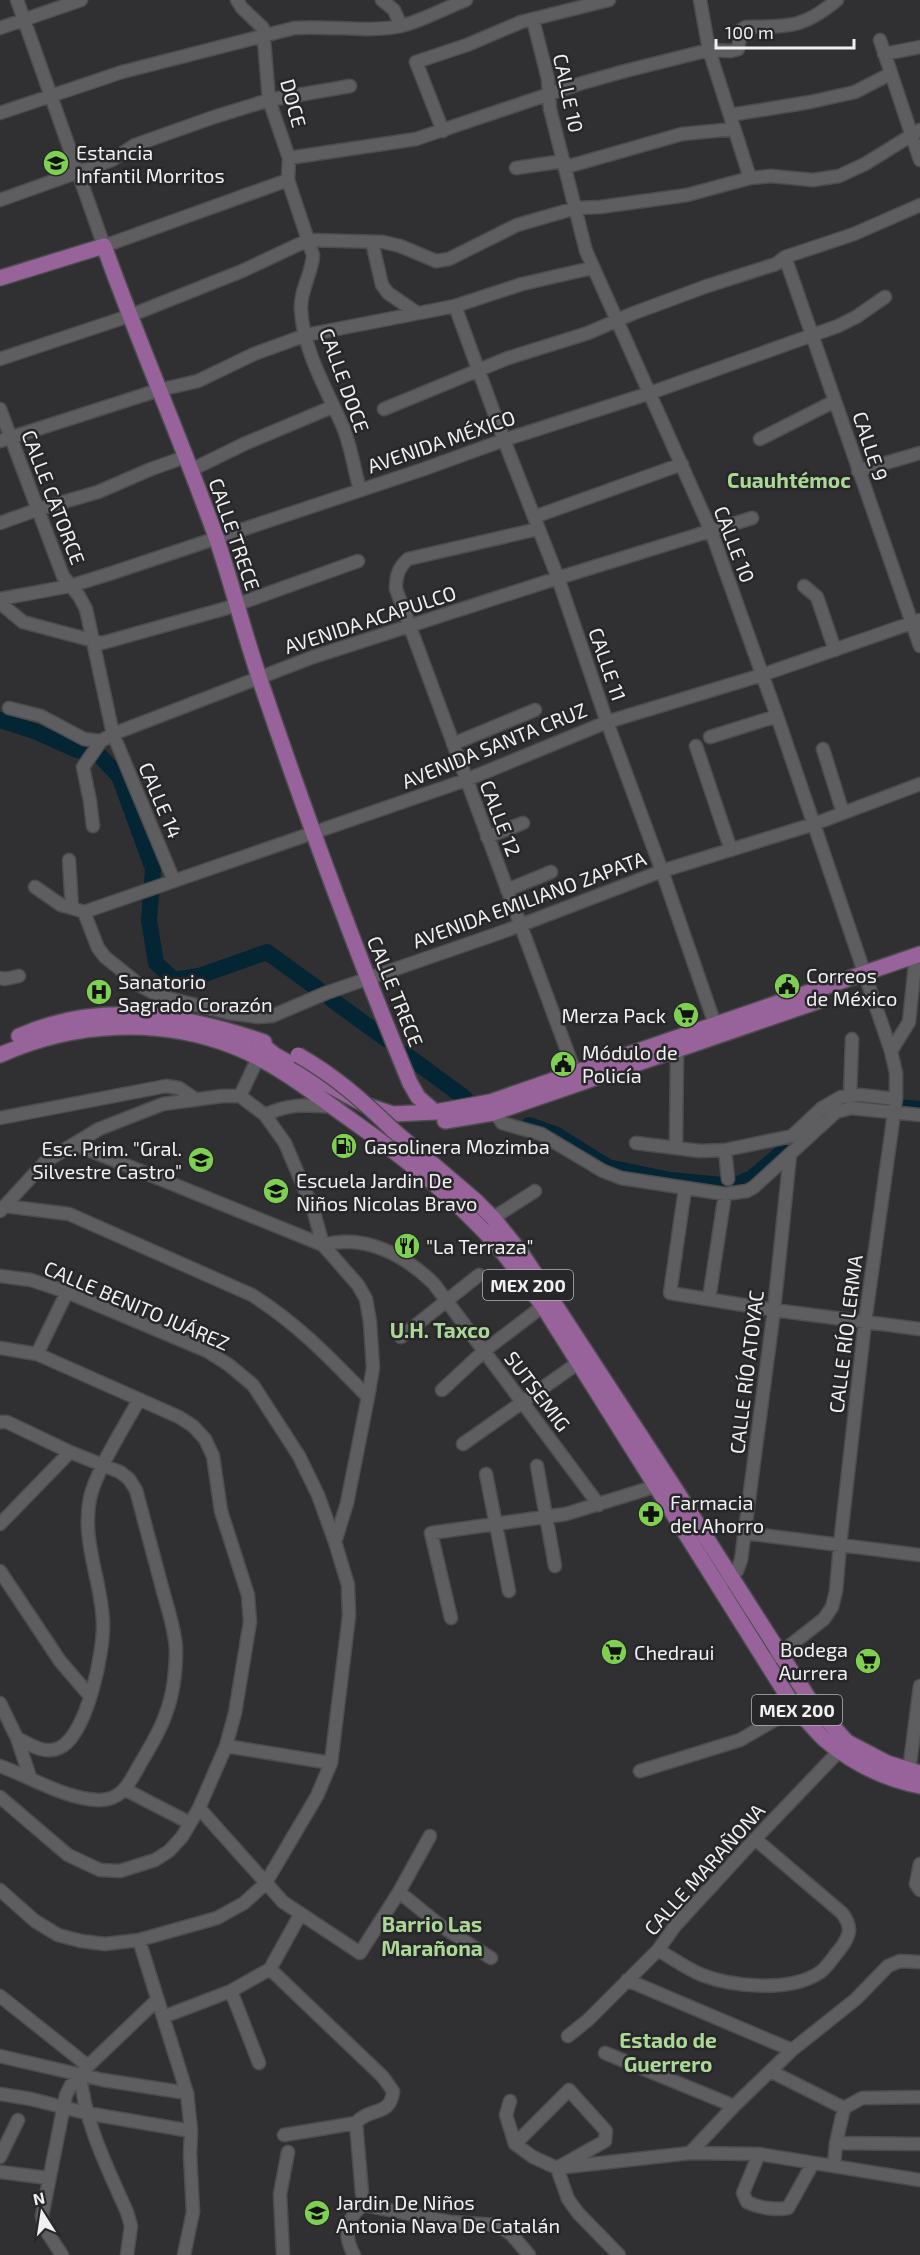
<svg xmlns="http://www.w3.org/2000/svg" width="920" height="2255" viewBox="0 0 920 2255" font-family="'Exo 2',sans-serif">
<style>
.lines{fill:none;stroke-linecap:round;stroke-linejoin:round}
.river{stroke:#032534;stroke-width:16}
.minor-casing{stroke:#4c4c4f;stroke-width:15}
.major-casing{stroke:#4c4c4f;stroke-width:18}
.minor{stroke:#5e5e61;stroke-width:12}
.major{stroke:#98629a;stroke-width:15}
.major-bridge-casing{stroke:#4c4c4f;stroke-width:18;stroke-linecap:butt}
.major-bridge{stroke:#98629a;stroke-width:15}
.labels{text-anchor:middle;dominant-baseline:central;stroke-width:5;stroke-linejoin:round;paint-order:stroke}
.shield{fill:#272629;stroke:#b4b3b6;stroke-width:1.5}
.shield-label{font-size:18px;font-weight:bold;fill:#f0f0f2}
.street-label{font-size:20px;fill:#f0f0f2;stroke:#272629}
.poi-label{font-size:20px;fill:#f0f0f2;stroke:#272629;text-anchor:start}
.neighbourhood-label{font-size:21px;font-weight:bold;fill:#abd896;stroke:#272629}
</style>
<rect width="100%" height="100%" fill="#303033"/>
<g class="lines">
<path class="river" d="M 0,720 L 34,731 L 77,750 L 99,755 L 119,776 L 153,869 L 149,920 L 156,963 L 174,980 L 199,976 L 267,952 L 318,989
M 331,999 L 386,1039
M 405,1054 L 465,1098
M 529,1125 L 555,1134 L 608,1167 L 670,1180 L 733,1186 L 752,1178 L 834,1108 L 847,1102 L 920,1109"/>
<g class="minor-casing">
<path id="minor" d="M 17,0 L 104,246 L 288,180
M 237,0 L 242,8 L 263,28 L 269,100 L 289,158 L 288,180 L 313,255 C 312,274 300,290 301,309 C 303,351 327,390 343,427 C 351,446 354,469 360,490
M 382,0 L 394,10 L 401,26
M 700,0 L 709,50 L 750,178
M 533,20 L 548,79 L 550,109 L 586,251 L 711,531 L 777,716 L 891,1051 L 896,1073 L 896,1099 L 865,1322 L 840,1545 L 836,1591 L 832,1607 L 824,1619 L 766,1664
M 0,28 L 81,0
M 880,40 L 920,160
M 884,54 L 920,47
M 0,113 L 122,72 L 294,28 C 329,25 366,33 401,26 C 422,21 445,8 466,0
M 730,115 L 810,102 L 855,92 L 890,74
M 443,131 L 416,62 L 467,45 L 521,22 L 609,0
M 289,158 L 416,139 L 582,83 L 625,71 L 709,50 L 731,51 L 738,49 L 741,30 L 746,27 C 789,26 802,29 837,0
M 566,167 L 682,134 L 734,129
M 516,168 L 564,161
M 0,200 L 112,160 L 135,145 L 214,117 L 269,100 L 350,86
M 372,242 L 382,285 L 388,293 L 417,313
M 785,257 L 920,646
M 455,306 L 504,440 L 558,578 L 607,722 L 662,871 L 718,1033
M 0,359 L 129,316 L 242,271 L 308,240 L 383,242 L 400,246 L 436,261 L 449,259 L 517,225 L 576,208 L 600,207 L 687,195 L 750,178 L 771,176 L 813,180 L 839,176 L 865,164 L 920,130
M 0,409 L 63,576 L 79,596 L 86,609 L 113,734 L 174,881
M 384,409 L 508,358 L 588,333 L 634,313 L 707,286 L 776,264 L 785,257 L 854,234 L 920,205
M 760,439 L 835,401
M 0,441 L 159,390 L 198,381 L 254,354 L 306,335 L 455,306 L 522,284 L 592,268
M 191,470 L 244,444 L 332,407
M 858,471 L 920,453
M 534,517 L 682,464
M 0,523 L 39,509 L 98,492 L 151,469 L 185,457
M 538,529 L 408,559 C 398,568 396,576 396,589 L 578,1080
M 804,586 L 817,597 L 835,650
M 0,599 L 70,586 L 112,573 L 424,469 L 504,440 L 650,393 L 838,326 L 856,317 L 885,297
M 0,603 L 23,622 L 102,643 L 227,608 L 358,561
M 9,708 L 41,716 L 84,739 L 101,741 L 113,734 L 313,657 L 558,578 L 752,518
M 710,737 L 777,716
M 453,744 L 535,710
M 696,746 L 731,850
M 823,749 L 843,813
M 93,826 L 90,801 L 83,767 L 101,741
M 487,837 L 523,823
M 69,860 L 72,908 L 84,912
M 35,887 L 61,905 L 72,908
M 507,890 L 551,872
M 84,912 L 98,948 L 105,957 L 141,986 L 159,996 L 229,1013 L 258,1017 L 272,1016 L 326,993 L 505,931 L 662,871 L 814,824 L 920,784
M 84,912 L 466,780 L 607,722 L 762,675 L 920,620
M 0,978 L 5,979 L 19,976
M 675,1042 L 677,1051 L 676,1148
M 891,1051 L 909,1022 L 915,965
M 240,1096 L 258,1058
M 850,1096 L 852,1039
M 491,1106 L 502,1123 L 541,1134 L 603,1171 L 621,1178 L 725,1194 L 747,1191 L 754,1187 L 836,1112 L 851,1108 L 920,1115
M 265,1115 C 290,1103 306,1105 333,1107
M 0,1118 L 166,1086 L 179,1088 L 195,1099
M 636,1143 L 700,1151 L 725,1150 L 792,1136 L 822,1108 L 841,1097 L 860,1095 L 896,1099
M 74,1144 L 323,1245
M 725,1150 L 728,1179
M 685,1189 L 670,1293 L 774,1310 L 920,1329
M 5,1206 L 69,1214 L 252,1295 C 298,1324 330,1358 368,1397
M 0,1211 L 46,1161 L 99,1129 L 163,1104 L 222,1096 L 240,1096 L 265,1115 L 285,1143 L 313,1209 L 323,1245 L 358,1285 L 366,1299 L 370,1322 L 373,1368 L 368,1397 L 347,1503 L 335,1542
M 493,1218 L 535,1191
M 323,1245 C 365,1233 406,1256 434,1284 L 599,1505
M 0,1276 L 31,1280 L 67,1292 L 207,1351 L 229,1365 L 253,1385 L 299,1456 L 318,1495 L 335,1542 L 348,1585 L 349,1616 L 331,1763 L 317,1796 L 265,1884 L 244,1903 L 217,1918 L 139,1940 L 105,1944 L 81,1941 L 58,1935 L 35,1921 L 0,1890
M 709,1299 L 725,1194
M 401,1337 L 479,1275
M 0,1348 L 37,1354 L 179,1417 L 193,1426 L 205,1439 L 213,1456 L 221,1511 L 248,1595 L 250,1622 L 235,1713 L 226,1746 L 199,1808 L 182,1837 L 169,1851 L 155,1860 L 120,1871 L 100,1870 L 68,1855 L 0,1797
M 37,1354 L 67,1292
M 442,1390 L 484,1351 L 543,1306
M 0,1422 L 7,1422 L 70,1452 L 120,1472 L 129,1479 L 136,1490 C 145,1524 154,1557 163,1591 C 168,1609 175,1630 176,1649 C 176,1671 173,1696 165,1716 C 159,1733 149,1749 140,1764 C 130,1782 122,1801 98,1800 C 65,1799 31,1777 0,1766
M 463,1444 L 578,1363
M 537,1466 L 555,1566
M 486,1474 L 509,1591
M 0,1524 L 70,1452
M 745,1533 L 920,1555
M 0,1571 L 60,1661 L 90,1696
M 724,1581 L 737,1571 L 741,1560 L 774,1310 L 790,1155
M 451,1618 L 431,1533 L 566,1514 L 663,1484
M 0,1703 L 17,1738 L 30,1777
M 17,1738 C 29,1744 45,1755 59,1748 C 87,1736 104,1652 103,1623 C 102,1581 81,1542 90,1498 C 96,1471 125,1425 139,1400
M 226,1746 L 331,1763
M 640,1771 L 740,1740 L 795,1708
M 909,1771 L 920,1686
M 126,1790 L 190,1823
M 199,1808 L 283,1902 L 360,1953 L 399,1892 L 430,1836
M 920,1864 L 916,1884 L 920,1890
M 399,1892 L 441,1926 L 491,1958
M 139,1940 L 187,2093 L 191,2131 L 190,2154 L 193,2212 L 184,2255
M 658,1950 C 672,1958 687,1969 702,1975 C 733,1987 790,1992 819,1973 C 827,1968 833,1957 840,1949 C 850,1936 853,1927 842,1913 L 755,1839
M 270,1969 L 383,2077 L 393,2091 C 391,2117 369,2107 356,2123 L 363,2205
M 627,1980 L 792,2050
M 231,1991 L 259,2063
M 0,1996 L 88,2066
M 163,2017 L 231,1991 L 270,1969 L 300,1915
M 568,2036 L 588,2020 L 658,1950 L 675,1926 L 755,1839 L 845,1745
M 605,2053 L 734,2106
M 0,2056 L 103,2080 L 187,2093
M 770,2071 L 844,2108
M 80,2074 C 85,2124 107,2167 127,2212 L 131,2226 L 127,2255
M 0,2094 L 31,2099 L 86,2113 L 191,2131
M 510,2101 L 506,2115 L 515,2144 L 533,2157 L 557,2168 L 690,2153 L 759,2154 L 920,2180
M 284,2135 L 356,2123
M 836,2143 L 920,2144
M 515,2144 L 569,2090 L 606,2131 L 605,2141 L 557,2168 L 568,2199 L 578,2213 L 619,2255
M 690,2153 L 734,2106 L 792,2050 L 856,1999 L 888,1966 L 900,1961 L 920,1962
M 759,2154 L 743,2193 L 747,2202 C 759,2208 775,2210 788,2208 L 813,2163
M 0,2157 L 18,2120
M 834,2166 L 836,2143 L 844,2108 L 862,2098 L 920,2097
M 0,2172 L 48,2178
M 363,2205 L 451,2222 L 497,2225 L 511,2234 L 529,2255
M 62,2255 L 45,2229 L 42,2216 L 66,2095 L 71,2085 L 88,2066 L 157,2000
M 283,2255 L 280,2194 L 288,2152
M 354,2255 C 343,2235 346,2219 363,2205"/>
</g>
<g class="major-casing">
<path id="major" d="M 0,278 L 104,246 C 139,344 181,439 216,537 C 232,584 244,633 260,680 C 306,816 355,950 410,1083 L 418,1097 L 435,1112
M 19,1036 C 101,1000 182,1014 264,1042
M 255,1039 L 275,1055 L 363,1104 L 393,1114 L 435,1112 L 490,1102 L 920,954
M 0,1055 C 74,1022 159,1017 235,1047 C 278,1064 317,1096 354,1122 C 398,1153 440,1186 477,1224 C 502,1248 522,1278 543,1306 L 795,1708 C 805,1718 814,1729 824,1739 C 852,1763 885,1779 920,1786
M 445,1121 L 493,1113 L 819,1001
M 393,1130 L 476,1201 L 493,1218 L 522,1254 L 670,1481 L 811,1702 L 847,1742 L 887,1763 L 920,1773"/>
</g>
<use href="#minor" class="minor"/>
<use href="#major" class="major"/>
<g class="major-bridge-casing">
<path id="major-bridge" d="M 298,1055 C 335,1076 362,1100 393,1130"/>
</g>
<use href="#major-bridge" class="major-bridge"/>
</g>
<defs>
<g id="school-disc" transform="scale(1.35)"><circle r="9.5" fill="#7fd052" stroke="#272629"/><path d="M0-5L7-2L0 1L-7-2ZM-4 1L0 2.5L4 1V4Q0 6-4 4Z" fill="#111"/></g>
<g id="civic-disc" transform="scale(1.35)"><circle r="9.5" fill="#7fd052" stroke="#272629"/><path d="M-.6-6.5H3V-4.5H.6V-3L4-1V1h2V6H-6V1h2V-1L-.6-3ZM-1.2 2.5V6h2.4V2.5Z" fill="#111"/></g>
<g id="hospital-disc" transform="scale(1.35)"><circle r="9.5" fill="#7fd052" stroke="#272629"/><path d="M-5-5h3v3.5h4V-5h3V5h-3V1.5h-4V5h-3Z" fill="#111"/></g>
<g id="supermarket-disc" transform="scale(1.35)"><circle r="9.5" fill="#7fd052" stroke="#272629"/><path d="M-6-5.5h2.5l.6 2H6L4.5 2H-2.5L-4.4-4H-6ZM-1.5 3.2a1.3 1.3 0 1 0 .1 0ZM3 3.2a1.3 1.3 0 1 0 .1 0Z" fill="#111"/></g>
<g id="fuel-disc" transform="scale(1.35)"><circle r="9.5" fill="#7fd052" stroke="#272629"/><path d="M-5.5-6h7V0h2V4h1.3V-2.5L3-4.5l.8-.8L6-3V5H2.5V1h-1V6h-7ZM-4.2-4.7v3.2H.2V-4.7Z" fill="#111"/></g>
<g id="restaurant-disc" transform="scale(1.35)"><circle r="9.5" fill="#7fd052" stroke="#272629"/><path d="M-5-6h1v4h1v-4h1v4h1v-4h1v5L-1.5 .5V6h-2V.5L-5-1ZM5-6V6H3V1.5H1.5Q1.5-4 5-6Z" fill="#111"/></g>
<g id="pharmacy-disc" transform="scale(1.35)"><circle r="9.5" fill="#7fd052" stroke="#272629"/><path d="M-2-6h4v4h4v4h-4v4h-4v-4h-4v-4h4Z" fill="#111"/></g>
</defs>
<g fill-rule="evenodd">
<use href="#school-disc" x="56" y="163"/>
<use href="#civic-disc" x="787" y="986"/>
<use href="#hospital-disc" x="99" y="992"/>
<use href="#supermarket-disc" x="686" y="1015"/>
<use href="#civic-disc" x="563" y="1064"/>
<use href="#fuel-disc" x="344" y="1146"/>
<use href="#school-disc" x="201" y="1160"/>
<use href="#school-disc" x="276" y="1191"/>
<use href="#restaurant-disc" x="407" y="1246"/>
<use href="#pharmacy-disc" x="651" y="1514"/>
<use href="#supermarket-disc" x="614" y="1652"/>
<use href="#supermarket-disc" x="868" y="1661"/>
<use href="#school-disc" x="317" y="2213"/>
</g>
<g class="labels">
<g class="shield">
<rect x="483" y="1270" width="90" height="30" rx="4.5"/>
<rect x="752" y="1695" width="90" height="30" rx="4.5"/>
</g>
<g class="shield-label">
<text x="528" y="1285">MEX 200</text>
<text x="797" y="1710">MEX 200</text>
</g>
<g class="street-label">
<text transform="translate(569 93) rotate(78)">CALLE 10</text>
<text transform="translate(294 103) rotate(75)">DOCE</text>
<text transform="translate(345 380) rotate(70)">CALLE DOCE</text>
<text transform="translate(441 441) rotate(-19)">AVENIDA MÉXICO</text>
<text transform="translate(871 446) rotate(72)">CALLE 9</text>
<text transform="translate(54 497) rotate(69)">CALLE CATORCE</text>
<text transform="translate(235 534) rotate(71)">CALLE TRECE</text>
<text transform="translate(735 544) rotate(69)">CALLE 10</text>
<text transform="translate(370 619) rotate(-18)">AVENIDA ACAPULCO</text>
<text transform="translate(608 664) rotate(71)">CALLE 11</text>
<text transform="translate(494 745) rotate(-22)">AVENIDA SANTA CRUZ</text>
<text transform="translate(161 800) rotate(67)">CALLE 14</text>
<text transform="translate(501 818) rotate(69)">CALLE 12</text>
<text transform="translate(529 899) rotate(-20)">AVENIDA EMILIANO ZAPATA</text>
<text transform="translate(396 991) rotate(68)">CALLE TRECE</text>
<text transform="translate(137 1305) rotate(23)">CALLE BENITO JUÁREZ</text>
<text transform="translate(845 1334) rotate(-83)">CALLE RÍO LERMA</text>
<text transform="translate(746 1372) rotate(-83)">CALLE RÍO ATOYAC</text>
<text transform="translate(538 1391) rotate(53)">SUTSEMIG</text>
<text transform="translate(704 1869) rotate(-48)">CALLE MARAÑONA</text>
</g>
<g class="poi-label">
<text x="76" y="152">Estancia<tspan x="76" dy="23">Infantil Morritos</tspan></text>
<text x="806" y="975">Correos<tspan x="806" dy="23">de México</tspan></text>
<text x="118" y="981">Sanatorio<tspan x="118" dy="23">Sagrado Corazón</tspan></text>
<text x="666" y="1015" text-anchor="end">Merza Pack</text>
<text x="582" y="1052">Módulo de<tspan x="582" dy="23">Policía</tspan></text>
<text x="364" y="1146">Gasolinera Mozimba</text>
<text x="182" y="1148" text-anchor="end">Esc. Prim. "Gral.<tspan x="182" dy="23">Silvestre Castro"</tspan></text>
<text x="296" y="1180">Escuela Jardin De<tspan x="296" dy="23">Niños Nicolas Bravo</tspan></text>
<text x="426" y="1246">"La Terraza"</text>
<text x="670" y="1502">Farmacia<tspan x="670" dy="23">del Ahorro</tspan></text>
<text x="848" y="1649" text-anchor="end">Bodega<tspan x="848" dy="23">Aurrera</tspan></text>
<text x="634" y="1652">Chedraui</text>
<text x="336" y="2202">Jardin De Niños<tspan x="336" dy="23">Antonia Nava De Catalán</tspan></text>
</g>
<g class="neighbourhood-label">
<text x="789" y="479">Cuauhtémoc</text>
<text x="440" y="1329">U.H. Taxco</text>
<text x="432" y="1923">Barrio Las<tspan x="432" dy="24">Marañona</tspan></text>
<text x="668" y="2039">Estado de<tspan x="668" dy="24">Guerrero</tspan></text>
</g>
</g>
<g transform="translate(42 2213) rotate(348)" stroke="#272629" stroke-width="4.5" paint-order="stroke">
<path d="M0-4.5L10 22L0 15L-10 22Z" fill="#f0f0f2"/>
<text y="-9" font-size="16" font-weight="bold" text-anchor="middle" fill="#f0f0f2">N</text>
</g>
<path d="M716 39v9h138v-9" fill="none" stroke="#f0f0f2" stroke-width="3"/>
<text x="725" y="39" font-size="18" fill="#f0f0f2" stroke="#272629" stroke-width="4.5" paint-order="stroke">100 m</text>
</svg>
